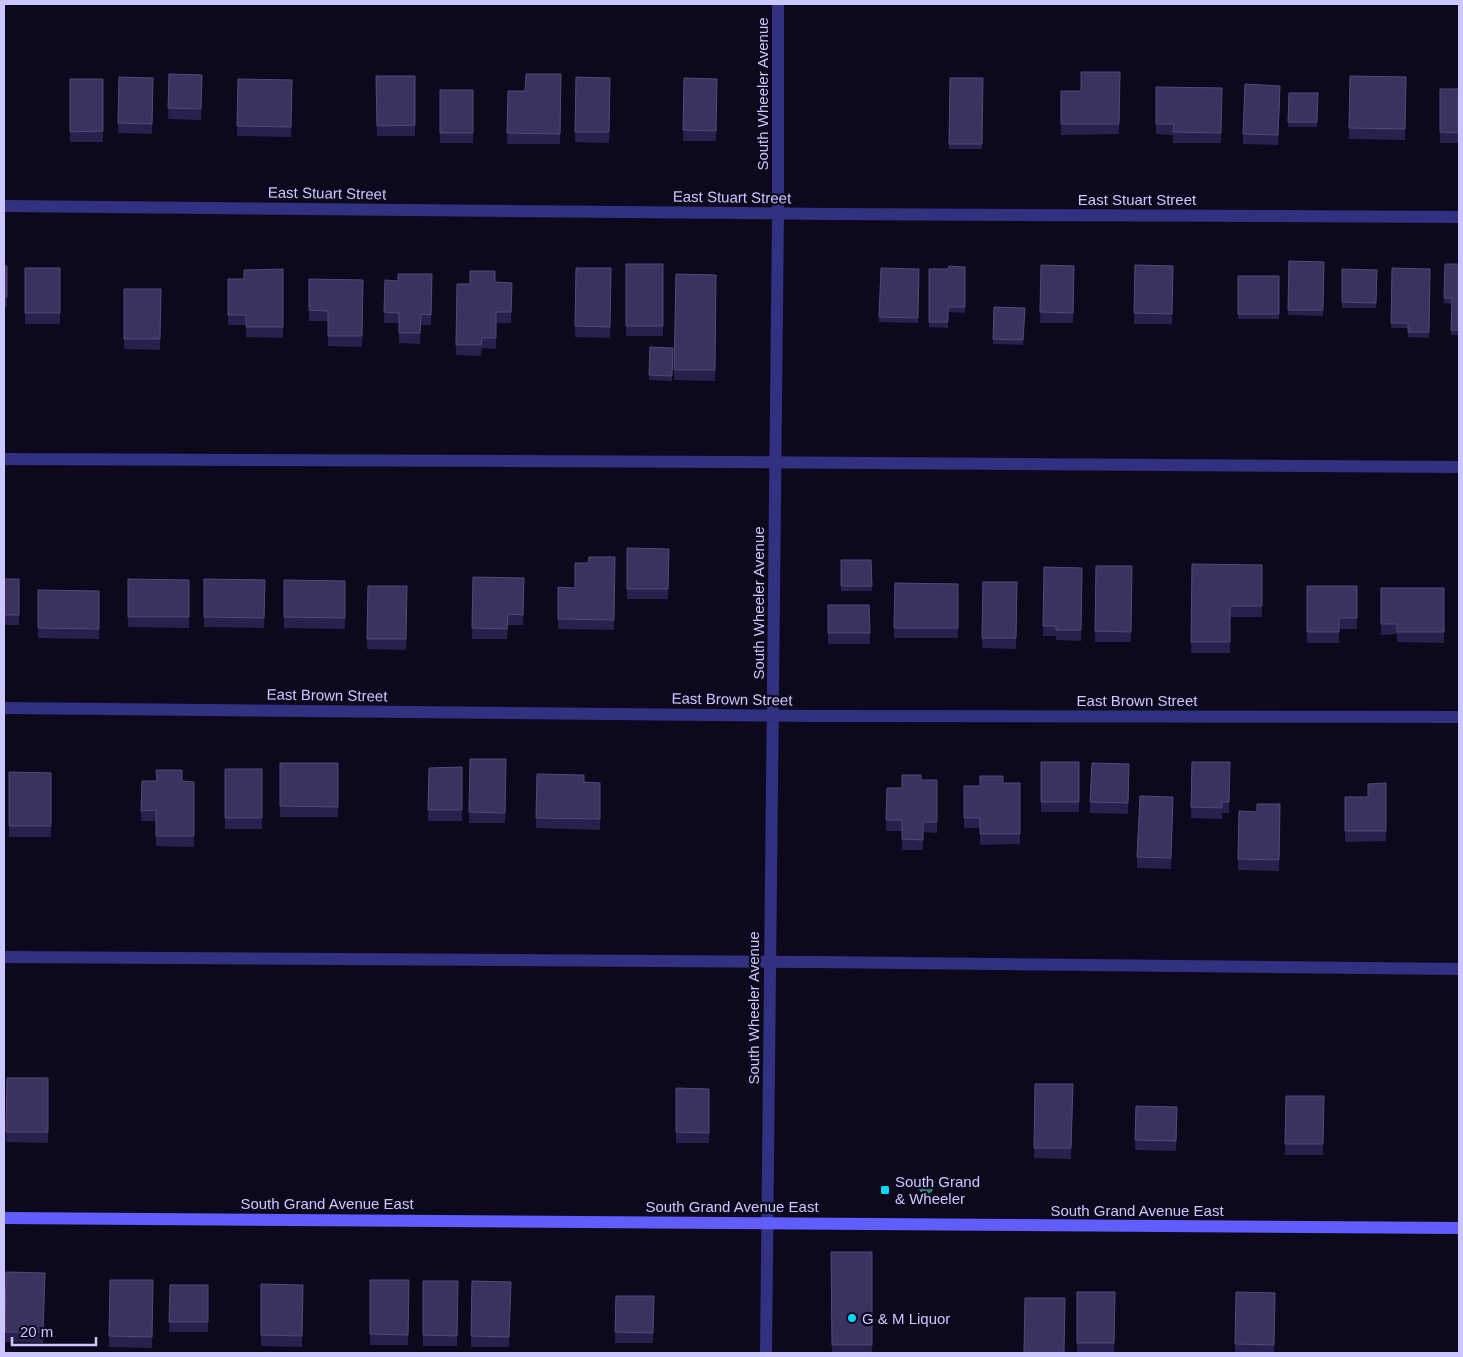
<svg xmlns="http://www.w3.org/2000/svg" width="1463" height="1357" viewBox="0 0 1463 1357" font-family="Helvetica,sans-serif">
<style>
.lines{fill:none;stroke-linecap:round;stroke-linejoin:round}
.service{stroke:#323081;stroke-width:12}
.minor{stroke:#323081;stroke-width:12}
.secondary{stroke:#615dff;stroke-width:12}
.tree{fill:#2d8577}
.wall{fill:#29204d}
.building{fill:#3b3260;stroke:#524979}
.poi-dot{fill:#00d9f1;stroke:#0d091d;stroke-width:2}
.labels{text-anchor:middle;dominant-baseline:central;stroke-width:4.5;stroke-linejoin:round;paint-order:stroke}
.street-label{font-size:15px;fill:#ccc6ff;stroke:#0d091d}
.poi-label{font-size:15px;fill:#ccc6ff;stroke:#0d091d;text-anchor:start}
</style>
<rect width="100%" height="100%" fill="#0d091d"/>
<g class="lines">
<path class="service" d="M 4,459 L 732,462 L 1459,467
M 4,957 L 817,962 L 1459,969"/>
<path class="minor" d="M 4,206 L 830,214 L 1459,217
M 4,708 L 817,716 L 1459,717
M 766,1353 L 778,214 L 778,4"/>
<path class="secondary" d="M 4,1218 L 1459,1228"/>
</g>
<circle class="tree" cx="926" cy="1186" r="8"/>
<path class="wall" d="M 1120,72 L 1119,134 L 1061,135 L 1061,91 L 1081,91 Z
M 169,74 L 202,75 L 201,120 L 168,119 Z
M 561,74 L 560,144 L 507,144 L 508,91 L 525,91 Z
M 376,76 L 415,76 L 415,136 L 377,136 Z
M 1350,76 L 1406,77 L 1405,140 L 1349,139 Z
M 119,77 L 153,78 L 152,134 L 118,133 Z
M 576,77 L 610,78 L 609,143 L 575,142 Z
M 684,78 L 717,79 L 716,141 L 683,141 Z
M 950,78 L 983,78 L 982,149 L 949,149 Z
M 70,79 L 103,79 L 103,142 L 70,142 Z
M 238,79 L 292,80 L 291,137 L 237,136 Z
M 1156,87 L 1222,88 L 1221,143 L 1173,143 L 1173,135 L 1156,134 Z
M 1440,89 L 1459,89 L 1459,143 L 1440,143 Z
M 440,90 L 473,90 L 473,143 L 440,143 Z
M 1289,93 L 1318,93 L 1317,127 L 1288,127 Z
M 1280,96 L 1278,145 L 1243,144 L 1243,134 Z
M 1289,261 L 1324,262 L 1323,316 L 1288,315 Z
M 626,264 L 663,264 L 663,336 L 626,336 Z
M 1445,264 L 1459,264 L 1459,335 L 1451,335 L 1452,304 L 1444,303 Z
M 1041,265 L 1074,266 L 1073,323 L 1040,323 Z
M 1135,265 L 1173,266 L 1172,324 L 1134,324 Z
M 4,266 L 7,266 L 7,307 L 4,307 Z
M 965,267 L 965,313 L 948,312 L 948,328 L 929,327 L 929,269 L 948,269 Z
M 25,268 L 60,268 L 60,324 L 25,324 Z
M 576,268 L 611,268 L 610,338 L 575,337 Z
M 881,268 L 919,269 L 918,323 L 879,322 Z
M 1392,268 L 1430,269 L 1429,338 L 1408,337 L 1408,328 L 1391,328 Z
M 283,269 L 283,338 L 246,337 L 246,325 L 228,325 L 228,279 L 244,279 Z
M 1342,269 L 1377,270 L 1376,308 L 1342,308 Z
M 432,274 L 431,325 L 421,325 L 420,344 L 399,343 L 399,323 L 384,323 L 385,280 L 398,281 Z
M 676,274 L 716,275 L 715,381 L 674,380 Z
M 1238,276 L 1279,276 L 1279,319 L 1238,319 Z
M 309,279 L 363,280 L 362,347 L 328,346 L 328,321 L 309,321 Z
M 495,282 L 512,283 L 511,323 L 496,323 L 496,349 L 482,348 L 481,356 L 456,355 L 457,284 Z
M 124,289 L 161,289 L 160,350 L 124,349 Z
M 994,307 L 1025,308 L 1023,345 L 993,344 Z
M 650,347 L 673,348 L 672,381 L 649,380 Z
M 627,548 L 669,549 L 668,599 L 627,599 Z
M 615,557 L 614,630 L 558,629 L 558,587 L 575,588 L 588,563 Z
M 841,560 L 871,560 L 872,591 L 841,591 Z
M 1192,564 L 1262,565 L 1262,617 L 1230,617 L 1230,653 L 1191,653 Z
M 1096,566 L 1132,566 L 1131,642 L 1095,642 Z
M 1044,567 L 1082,568 L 1081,641 L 1056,640 L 1056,636 L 1043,636 Z
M 473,577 L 524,578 L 523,625 L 508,625 L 507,639 L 472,639 Z
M 4,579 L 19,579 L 19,625 L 4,625 Z
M 128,579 L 189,580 L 189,628 L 128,627 Z
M 204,579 L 265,580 L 264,628 L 204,627 Z
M 284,580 L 345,581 L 345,629 L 284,628 Z
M 983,582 L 1017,582 L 1016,649 L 982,648 Z
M 895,583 L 958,584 L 958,638 L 894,638 Z
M 368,586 L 407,586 L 406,650 L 367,649 Z
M 1307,586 L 1357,586 L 1357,629 L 1339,629 L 1339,643 L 1307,643 Z
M 1381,588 L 1444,588 L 1444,643 L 1397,642 L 1397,634 L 1381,635 Z
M 38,590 L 99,591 L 99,639 L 38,638 Z
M 828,605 L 869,605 L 870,644 L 828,644 Z
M 470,759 L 506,759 L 505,823 L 469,823 Z
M 1041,762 L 1079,762 L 1079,812 L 1041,812 Z
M 1192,762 L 1230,762 L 1229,813 L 1222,813 L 1222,819 L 1191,818 Z
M 280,763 L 338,763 L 338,817 L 280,817 Z
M 462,767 L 462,821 L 428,821 L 429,768 Z
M 225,769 L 262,769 L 262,829 L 225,829 Z
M 9,772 L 51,773 L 51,837 L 9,837 Z
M 537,774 L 584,782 L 600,783 L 600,830 L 536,828 Z
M 1129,775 L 1128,814 L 1090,813 L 1090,802 Z
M 921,780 L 937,780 L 937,833 L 923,832 L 923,850 L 902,850 L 902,831 L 886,831 L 887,788 L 902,788 Z
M 142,781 L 194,782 L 194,847 L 156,846 L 156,821 L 141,821 Z
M 1003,783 L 1020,783 L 1020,844 L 980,845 L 980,828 L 964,828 L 964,786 L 980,786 Z
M 1386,783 L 1386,841 L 1345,842 L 1345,797 L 1368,797 Z
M 1173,797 L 1171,869 L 1137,868 L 1137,857 Z
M 1280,804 L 1279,871 L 1238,870 L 1239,811 L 1257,812 Z
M 7,1078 L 48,1078 L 48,1143 L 6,1142 Z
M 1035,1084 L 1073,1084 L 1071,1159 L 1034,1158 Z
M 676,1088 L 709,1089 L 709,1143 L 676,1143 Z
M 1286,1096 L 1324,1096 L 1323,1155 L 1285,1155 Z
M 1136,1106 L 1177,1107 L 1176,1151 L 1135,1150 Z
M 831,1252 L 872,1252 L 872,1353 L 832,1353 Z
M 6,1272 L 45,1273 L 43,1343 L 5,1342 Z
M 110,1280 L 153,1280 L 152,1348 L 109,1347 Z
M 370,1280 L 409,1280 L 408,1345 L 370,1345 Z
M 423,1281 L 458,1281 L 457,1346 L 423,1346 Z
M 472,1281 L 511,1282 L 509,1347 L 471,1347 Z
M 261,1284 L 303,1285 L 302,1347 L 261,1346 Z
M 170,1285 L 208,1285 L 208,1332 L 169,1332 Z
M 1077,1292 L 1115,1292 L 1114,1353 L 1077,1353 Z
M 1236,1292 L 1275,1293 L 1274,1353 L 1235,1353 Z
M 616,1296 L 654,1296 L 653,1343 L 615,1343 Z"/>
<path class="building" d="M 1081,72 L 1120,72 L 1119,124 L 1061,124 L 1061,91 L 1081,91 Z
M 169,74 L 202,75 L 201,109 L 168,108 Z
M 526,74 L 561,74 L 560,134 L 507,133 L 508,91 L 525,91 Z
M 376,76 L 415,76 L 415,125 L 377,126 Z
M 1350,76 L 1406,77 L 1405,129 L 1349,128 Z
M 119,77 L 153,78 L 152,124 L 118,123 Z
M 576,77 L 610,78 L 609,132 L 575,132 Z
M 684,78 L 717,79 L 716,131 L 683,130 Z
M 950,78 L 983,78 L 982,144 L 949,144 Z
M 70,79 L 103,79 L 103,131 L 70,132 Z
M 238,79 L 292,80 L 291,127 L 237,126 Z
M 1245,84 L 1280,86 L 1278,135 L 1243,134 Z
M 1156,87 L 1222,88 L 1221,133 L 1173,132 L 1174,124 L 1156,124 Z
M 1440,89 L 1459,89 L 1459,133 L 1440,132 Z
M 440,90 L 473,90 L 473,133 L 440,133 Z
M 1289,93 L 1318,93 L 1317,122 L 1288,122 Z
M 1289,261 L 1324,262 L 1323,310 L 1288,310 Z
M 626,264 L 663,264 L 663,326 L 626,326 Z
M 1445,264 L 1459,264 L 1459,330 L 1451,330 L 1452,298 L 1444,298 Z
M 1041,265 L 1074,266 L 1073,313 L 1040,312 Z
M 1135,265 L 1173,266 L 1172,314 L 1134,313 Z
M 4,266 L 7,266 L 7,297 L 4,297 Z
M 949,266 L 965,267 L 965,307 L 948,307 L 948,322 L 929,322 L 929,269 L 948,269 Z
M 25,268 L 60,268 L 60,313 L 25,313 Z
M 576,268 L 611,268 L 610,327 L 575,326 Z
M 881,268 L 919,269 L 918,318 L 879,317 Z
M 1392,268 L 1430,269 L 1429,332 L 1408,332 L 1408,323 L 1391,323 Z
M 283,269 L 283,327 L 246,327 L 246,315 L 228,315 L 228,279 L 244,279 L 244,270 Z
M 1342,269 L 1377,270 L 1376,303 L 1342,302 Z
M 470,271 L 495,271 L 495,282 L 512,283 L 511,312 L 496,312 L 496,338 L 482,338 L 481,345 L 456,345 L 457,284 L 470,284 Z
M 398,274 L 432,274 L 431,315 L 421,314 L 420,333 L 399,333 L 399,313 L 384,312 L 385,280 L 398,281 Z
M 676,274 L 716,275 L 715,370 L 674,370 Z
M 1238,276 L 1279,276 L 1279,314 L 1238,314 Z
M 309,279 L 363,280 L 362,336 L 328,336 L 328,311 L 309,310 Z
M 124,289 L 161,289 L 160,339 L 124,339 Z
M 994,307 L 1025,308 L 1023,340 L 993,339 Z
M 650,347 L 673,348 L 672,376 L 649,375 Z
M 627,548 L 669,549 L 668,589 L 627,589 Z
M 589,557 L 615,557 L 614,620 L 558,619 L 558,587 L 575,588 L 575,563 L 588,563 Z
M 841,560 L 871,560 L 872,586 L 841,586 Z
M 1192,564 L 1262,565 L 1262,606 L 1230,606 L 1230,642 L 1191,642 Z
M 1096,566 L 1132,566 L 1131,632 L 1095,631 Z
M 1044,567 L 1082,568 L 1081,630 L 1056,630 L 1056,626 L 1043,626 Z
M 473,577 L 524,578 L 523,615 L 508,614 L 507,629 L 472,628 Z
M 4,579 L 19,579 L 19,615 L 4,615 Z
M 128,579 L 189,580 L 189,617 L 128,617 Z
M 204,579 L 265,580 L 264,618 L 204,617 Z
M 284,580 L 345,581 L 345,618 L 284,617 Z
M 983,582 L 1017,582 L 1016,638 L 982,638 Z
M 895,583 L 958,584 L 958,628 L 894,628 Z
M 368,586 L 407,586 L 406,639 L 367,639 Z
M 1307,586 L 1357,586 L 1357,618 L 1339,618 L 1339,632 L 1307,632 Z
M 1381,588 L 1444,588 L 1444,632 L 1397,632 L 1397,624 L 1381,624 Z
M 38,590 L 99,591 L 99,629 L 38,628 Z
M 828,605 L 869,605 L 870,633 L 828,633 Z
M 470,759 L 506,759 L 505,813 L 469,812 Z
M 1041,762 L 1079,762 L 1079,802 L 1041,802 Z
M 1192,762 L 1230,762 L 1229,802 L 1222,802 L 1222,808 L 1191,807 Z
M 280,763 L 338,763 L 338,807 L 280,806 Z
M 1092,763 L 1129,764 L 1128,803 L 1090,802 Z
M 462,767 L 462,810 L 428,810 L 429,768 Z
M 225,769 L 262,769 L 262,818 L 225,818 Z
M 156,770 L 182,770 L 182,781 L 194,782 L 194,836 L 156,836 L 156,810 L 141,811 L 142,781 L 157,781 Z
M 9,772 L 51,773 L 51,826 L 9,826 Z
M 537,774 L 584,775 L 584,782 L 600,783 L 600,819 L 536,818 Z
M 902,775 L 921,775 L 921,780 L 937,780 L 937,822 L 923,822 L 923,840 L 902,839 L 902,820 L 886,820 L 887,788 L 902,788 Z
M 980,776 L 1003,776 L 1003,783 L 1020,783 L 1020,834 L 980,834 L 980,818 L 964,818 L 964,786 L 980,786 Z
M 1386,783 L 1386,831 L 1345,831 L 1345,797 L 1368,797 L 1368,784 Z
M 1140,796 L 1173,797 L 1171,858 L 1137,857 Z
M 1257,804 L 1280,804 L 1279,860 L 1238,859 L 1239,811 L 1257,812 Z
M 7,1078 L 48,1078 L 48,1132 L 6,1132 Z
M 1035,1084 L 1073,1084 L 1071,1148 L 1034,1148 Z
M 676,1088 L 709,1089 L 709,1133 L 676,1132 Z
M 1286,1096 L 1324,1096 L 1323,1144 L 1285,1144 Z
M 1136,1106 L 1177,1107 L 1176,1141 L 1135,1140 Z
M 831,1252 L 872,1252 L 872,1345 L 832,1345 Z
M 6,1272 L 45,1273 L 43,1332 L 5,1332 Z
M 110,1280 L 153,1280 L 152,1337 L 109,1336 Z
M 370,1280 L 409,1280 L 408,1335 L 370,1334 Z
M 423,1281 L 458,1281 L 457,1336 L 423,1335 Z
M 472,1281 L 511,1282 L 509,1337 L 471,1336 Z
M 261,1284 L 303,1285 L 302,1336 L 261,1335 Z
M 170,1285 L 208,1285 L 208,1322 L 169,1322 Z
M 1077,1292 L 1115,1292 L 1114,1343 L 1077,1343 Z
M 1236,1292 L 1275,1293 L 1274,1345 L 1235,1344 Z
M 616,1296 L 654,1296 L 653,1333 L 615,1332 Z
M 1025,1298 L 1065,1298 L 1064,1353 L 1024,1353 Z"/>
<g class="poi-dot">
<rect x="880" y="1185" width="10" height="10" rx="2.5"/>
<circle cx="852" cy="1318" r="5"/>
</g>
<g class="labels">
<g class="street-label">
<text transform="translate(762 94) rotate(-90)">South Wheeler Avenue</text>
<text transform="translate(327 193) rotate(1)">East Stuart Street</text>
<text transform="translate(732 197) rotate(1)">East Stuart Street</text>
<text x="1137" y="199">East Stuart Street</text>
<text transform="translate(758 603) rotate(-90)">South Wheeler Avenue</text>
<text transform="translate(327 695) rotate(1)">East Brown Street</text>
<text transform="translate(732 699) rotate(1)">East Brown Street</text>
<text x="1137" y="700">East Brown Street</text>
<text transform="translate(753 1008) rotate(-90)">South Wheeler Avenue</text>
<text x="327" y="1203">South Grand Avenue East</text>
<text x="732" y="1206">South Grand Avenue East</text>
<text x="1137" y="1210">South Grand Avenue East</text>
</g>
<g class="poi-label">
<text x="895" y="1181">South Grand<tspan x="895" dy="17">&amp; Wheeler</tspan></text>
<text x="862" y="1318">G &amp; M Liquor</text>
</g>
</g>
<rect width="1463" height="1357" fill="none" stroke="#ccc6ff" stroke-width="10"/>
<path d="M12 1337v8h84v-8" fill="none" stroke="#ccc6ff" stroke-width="2.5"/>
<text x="20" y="1337" font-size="15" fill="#ccc6ff" stroke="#0d091d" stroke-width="4" paint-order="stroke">20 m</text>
</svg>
